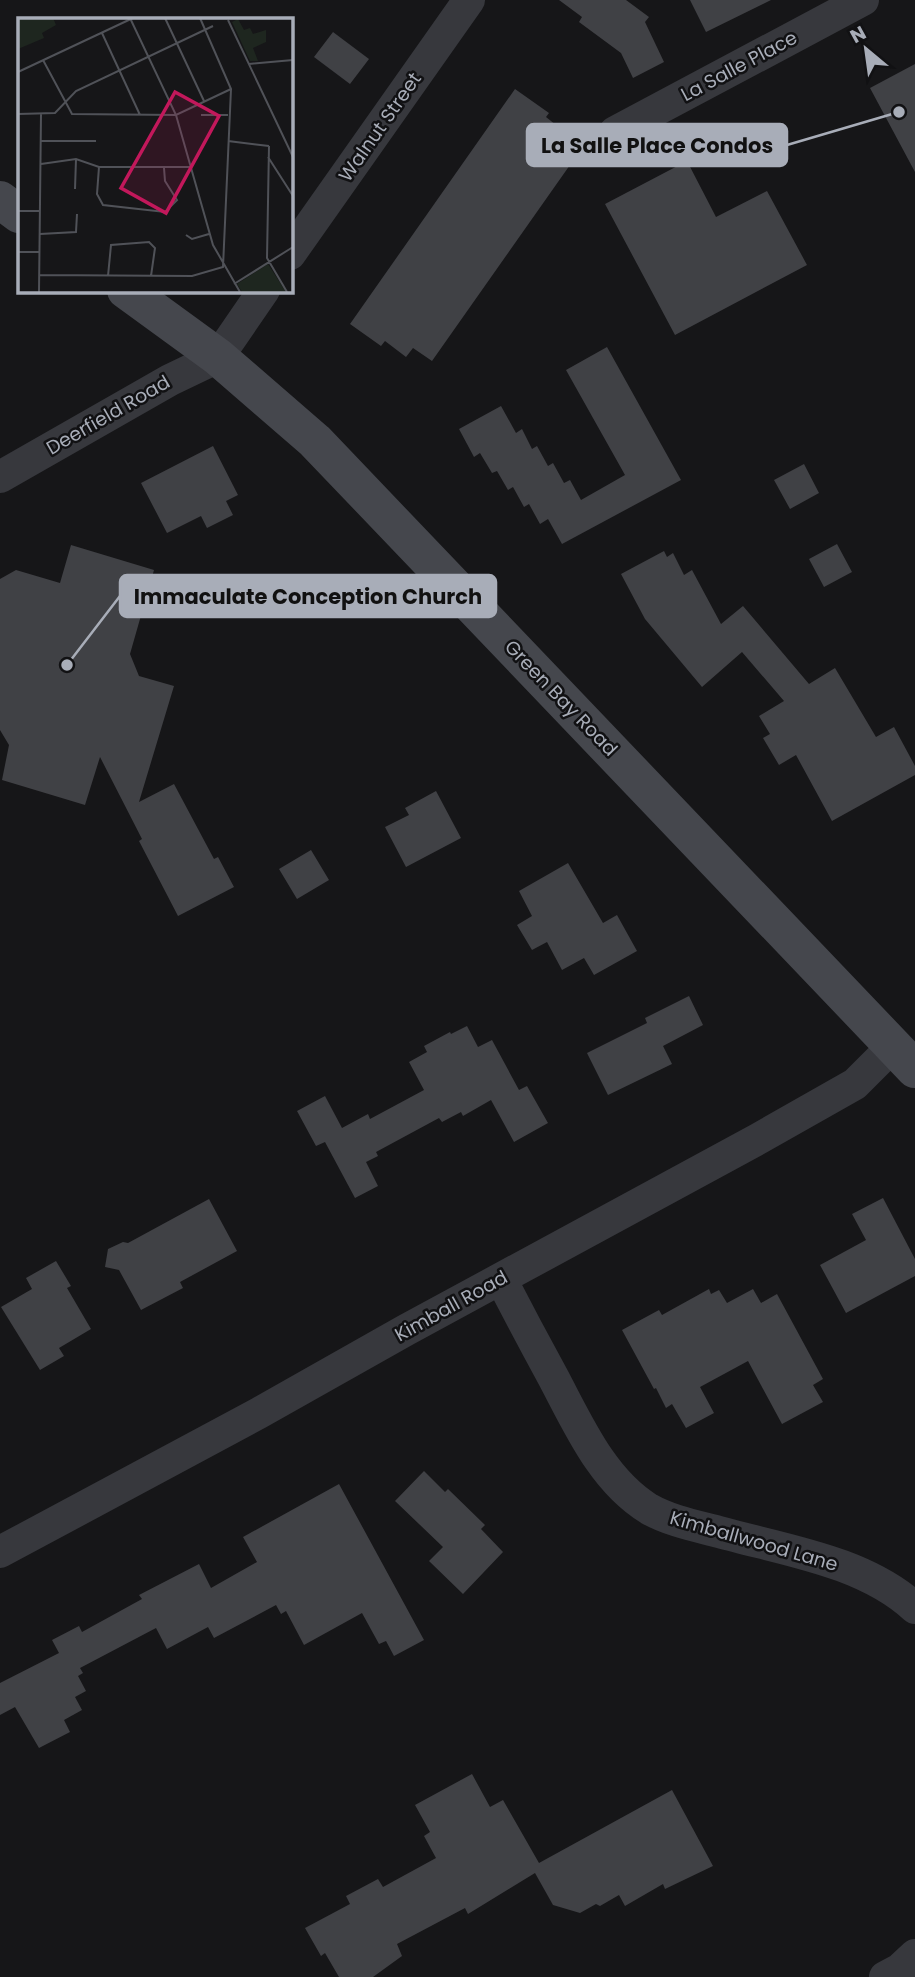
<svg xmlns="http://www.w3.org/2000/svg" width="915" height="1977" viewBox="0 0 915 1977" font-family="Poppins,sans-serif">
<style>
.building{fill:#404145}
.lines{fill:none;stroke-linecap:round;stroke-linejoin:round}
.minor{stroke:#37383d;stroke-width:32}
.secondary{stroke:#45474d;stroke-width:38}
.labels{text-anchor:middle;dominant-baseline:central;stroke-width:5;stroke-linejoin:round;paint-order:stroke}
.street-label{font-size:19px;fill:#a8adb8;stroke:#111113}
.inset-road{fill:none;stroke:#505258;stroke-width:2}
.view{fill:#c2185b;fill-opacity:0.15;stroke:#c2185b;stroke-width:3.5}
.inset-edge{fill:none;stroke:#a8adb8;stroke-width:3.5}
.leader{fill:none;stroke:#a8adb8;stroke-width:2.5}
.callout-dot{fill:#a8adb8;stroke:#111113;stroke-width:2.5}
.callout{fill:#a8adb8;stroke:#a8adb8;stroke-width:2.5}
.callout-label{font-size:21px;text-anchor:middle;font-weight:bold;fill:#111}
</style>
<rect width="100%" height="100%" fill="#161618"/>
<path class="building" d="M 559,0 L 626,0 L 649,17 L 645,22 L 664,62 L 633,78 L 621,53 L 579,22 L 582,17 Z
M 690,0 L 771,0 L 706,32 Z
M 333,32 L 369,59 L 350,84 L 314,57 Z
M 915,64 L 915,172 L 870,88 Z
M 515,89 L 549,113 L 546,117 L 566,133 L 559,142 L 577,155 L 432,361 L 413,348 L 406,357 L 385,341 L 381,346 L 350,324 Z
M 687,161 L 716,217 L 767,191 L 807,265 L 675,335 L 605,204 Z
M 607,347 L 681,480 L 562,544 L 548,519 L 540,524 L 529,504 L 524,507 L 513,487 L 508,490 L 497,471 L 492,473 L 480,453 L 474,457 L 459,429 L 501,406 L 516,433 L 522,429 L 532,449 L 537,446 L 548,466 L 553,463 L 564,483 L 570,480 L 581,500 L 625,475 L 566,370 Z
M 213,446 L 238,495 L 226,501 L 233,515 L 207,528 L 201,516 L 167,533 L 141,483 Z
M 804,464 L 819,493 L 790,509 L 774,480 Z
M 837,544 L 852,572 L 824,587 L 809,559 Z
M 71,545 L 154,570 L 130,654 L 139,676 L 174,686 L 139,802 L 174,784 L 214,859 L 218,857 L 234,887 L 178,916 L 139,841 L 142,839 L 100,757 L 85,805 L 2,780 L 9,745 L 0,730 L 0,579 L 16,570 L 60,583 Z
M 664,551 L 667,557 L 673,553 L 684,575 L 692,570 L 721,624 L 743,606 L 809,684 L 835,668 L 876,737 L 894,727 L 915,766 L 915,775 L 832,821 L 796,755 L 779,765 L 763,738 L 770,734 L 759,716 L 784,701 L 742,652 L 702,687 L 645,619 L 621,574 Z
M 436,791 L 461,838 L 406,867 L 385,827 L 409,815 L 405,808 Z
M 311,850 L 329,880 L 297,899 L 279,869 Z
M 568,863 L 603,923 L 617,915 L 637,951 L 594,975 L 584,958 L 562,970 L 547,942 L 532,950 L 517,925 L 532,916 L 519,891 Z
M 689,996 L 703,1025 L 663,1046 L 672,1064 L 608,1095 L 587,1053 L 647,1023 L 645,1018 Z
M 467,1026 L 478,1047 L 492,1040 L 519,1090 L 527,1086 L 548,1123 L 514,1142 L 491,1100 L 463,1116 L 461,1112 L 442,1122 L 439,1118 L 376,1152 L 378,1156 L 366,1162 L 378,1186 L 355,1198 L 325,1142 L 316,1146 L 297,1111 L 325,1096 L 342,1128 L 368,1114 L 370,1119 L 424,1090 L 409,1062 L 427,1052 L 424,1046 L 450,1032 L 451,1034 Z
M 883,1198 L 915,1259 L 915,1276 L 846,1313 L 820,1265 L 866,1240 L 852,1214 Z
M 209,1199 L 237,1251 L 180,1282 L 183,1288 L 141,1310 L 119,1270 L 105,1267 L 108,1249 L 123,1242 L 128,1243 Z
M 56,1261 L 71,1286 L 67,1288 L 91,1329 L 59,1348 L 64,1356 L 40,1370 L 1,1307 L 32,1289 L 26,1278 Z
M 709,1289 L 711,1294 L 719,1290 L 727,1303 L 753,1289 L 761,1303 L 777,1294 L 823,1379 L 813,1385 L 823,1402 L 782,1424 L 748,1361 L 700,1387 L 714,1413 L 686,1428 L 672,1404 L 666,1408 L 656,1388 L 654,1389 L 622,1330 L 659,1310 L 662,1315 Z
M 424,1471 L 445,1492 L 448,1489 L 485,1525 L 481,1529 L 503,1552 L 463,1594 L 429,1561 L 443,1547 L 395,1501 Z
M 339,1484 L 424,1640 L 394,1656 L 386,1641 L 379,1644 L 362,1613 L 304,1645 L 286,1611 L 281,1614 L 276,1605 L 214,1638 L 208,1627 L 167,1649 L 156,1628 L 80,1668 L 83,1673 L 78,1676 L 86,1691 L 75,1697 L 82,1710 L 64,1720 L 70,1732 L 39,1748 L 15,1707 L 0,1715 L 0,1683 L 59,1653 L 52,1640 L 79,1626 L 82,1632 L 142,1599 L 139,1595 L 199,1564 L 211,1588 L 257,1562 L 243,1537 Z
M 472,1774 L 490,1807 L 503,1800 L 539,1863 L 672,1790 L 713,1866 L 665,1889 L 663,1884 L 625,1906 L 619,1895 L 600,1906 L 596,1904 L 580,1913 L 553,1905 L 535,1873 L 468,1914 L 465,1908 L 397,1944 L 402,1956 L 373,1977 L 339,1977 L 325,1953 L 321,1956 L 305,1928 L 350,1904 L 346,1896 L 378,1879 L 383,1887 L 436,1858 L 424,1836 L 430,1832 L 415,1805 Z"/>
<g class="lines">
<path class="minor" d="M 615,132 L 863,0
M 290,254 L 469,0
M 0,477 L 170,380 L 218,357 L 264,290
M 501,1279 C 518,1312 535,1344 553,1377 C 578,1424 602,1480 649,1509 C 670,1521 696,1526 719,1532 C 784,1550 864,1561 915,1608
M 0,1552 L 259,1413 L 406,1330 L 758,1139 L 855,1084 L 893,1046
M 885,1977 L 900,1969 L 915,1955"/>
<path class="secondary" d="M 0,200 L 19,214
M 126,290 L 218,357 L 315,441 L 915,1069"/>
</g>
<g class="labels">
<g class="street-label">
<text transform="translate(739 66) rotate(-28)">La Salle Place</text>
<text transform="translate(380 127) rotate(-55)">Walnut Street</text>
<text transform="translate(108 415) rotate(-30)">Deerfield Road</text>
<text transform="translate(561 698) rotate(46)">Green Bay Road</text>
<text transform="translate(451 1306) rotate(-29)">Kimball Road</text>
<text transform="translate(754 1541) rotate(16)">Kimballwood Lane</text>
</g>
</g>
<g transform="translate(18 18)">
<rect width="275" height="275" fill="#161618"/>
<path d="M 0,0 L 35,0 L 38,7 L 24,15 L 26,20 L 0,31 ZM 220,1 L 226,12 L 232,10 L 235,16 L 248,12 L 248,24 L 235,30 L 240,43 L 232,43 L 214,4 ZM 250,246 L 268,274 L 224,274 L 219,266 Z" fill="#1e261f"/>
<path class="inset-road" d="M 112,0 L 158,97 L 195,227 L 222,274M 147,0 L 186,83M 210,2 L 275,139M 84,15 L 122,97M 25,42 L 54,96 L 158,97 L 213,71M 231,46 L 275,42M 0,54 L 115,0M 0,96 L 37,95 L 58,73 L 195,8M 183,97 L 210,97M 23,123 L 78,123M 210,123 L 251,128M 251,128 L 249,240 L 269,274M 250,139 L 275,178M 23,146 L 58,141 L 81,149 L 172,149M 81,149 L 79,176 L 85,187 L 147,194 L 159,182 L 147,163 L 146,150M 57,171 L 58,141M 0,193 L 22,193M 22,216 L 58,214 L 59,196M 168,217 L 174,221 L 191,216M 0,234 L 22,234M 21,257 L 174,258 L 205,249 L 213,71 L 182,0M 90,258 L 93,227 L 131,224 L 137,230 L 133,258M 216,266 L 275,229M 21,274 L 23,96"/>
<path class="view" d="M 157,74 L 201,98 L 148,195 L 103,170 Z"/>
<rect width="275" height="275" class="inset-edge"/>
</g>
<path class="leader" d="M899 112L787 145M67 665L120 596"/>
<g class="callout-dot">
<circle cx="899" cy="112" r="7"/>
<circle cx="67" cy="665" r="7"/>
</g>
<g class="callout">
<rect x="527" y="124" width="260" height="42" rx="7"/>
<rect x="120" y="575" width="376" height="42" rx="7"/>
</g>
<g class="callout-label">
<text x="657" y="153">La Salle Place Condos</text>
<text x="308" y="604">Immaculate Conception Church</text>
</g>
<g transform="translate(866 49) rotate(331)" stroke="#111113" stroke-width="5" paint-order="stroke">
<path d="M0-5L12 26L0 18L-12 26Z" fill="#a8adb8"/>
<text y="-10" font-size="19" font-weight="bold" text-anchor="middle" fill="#a8adb8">N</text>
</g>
</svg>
